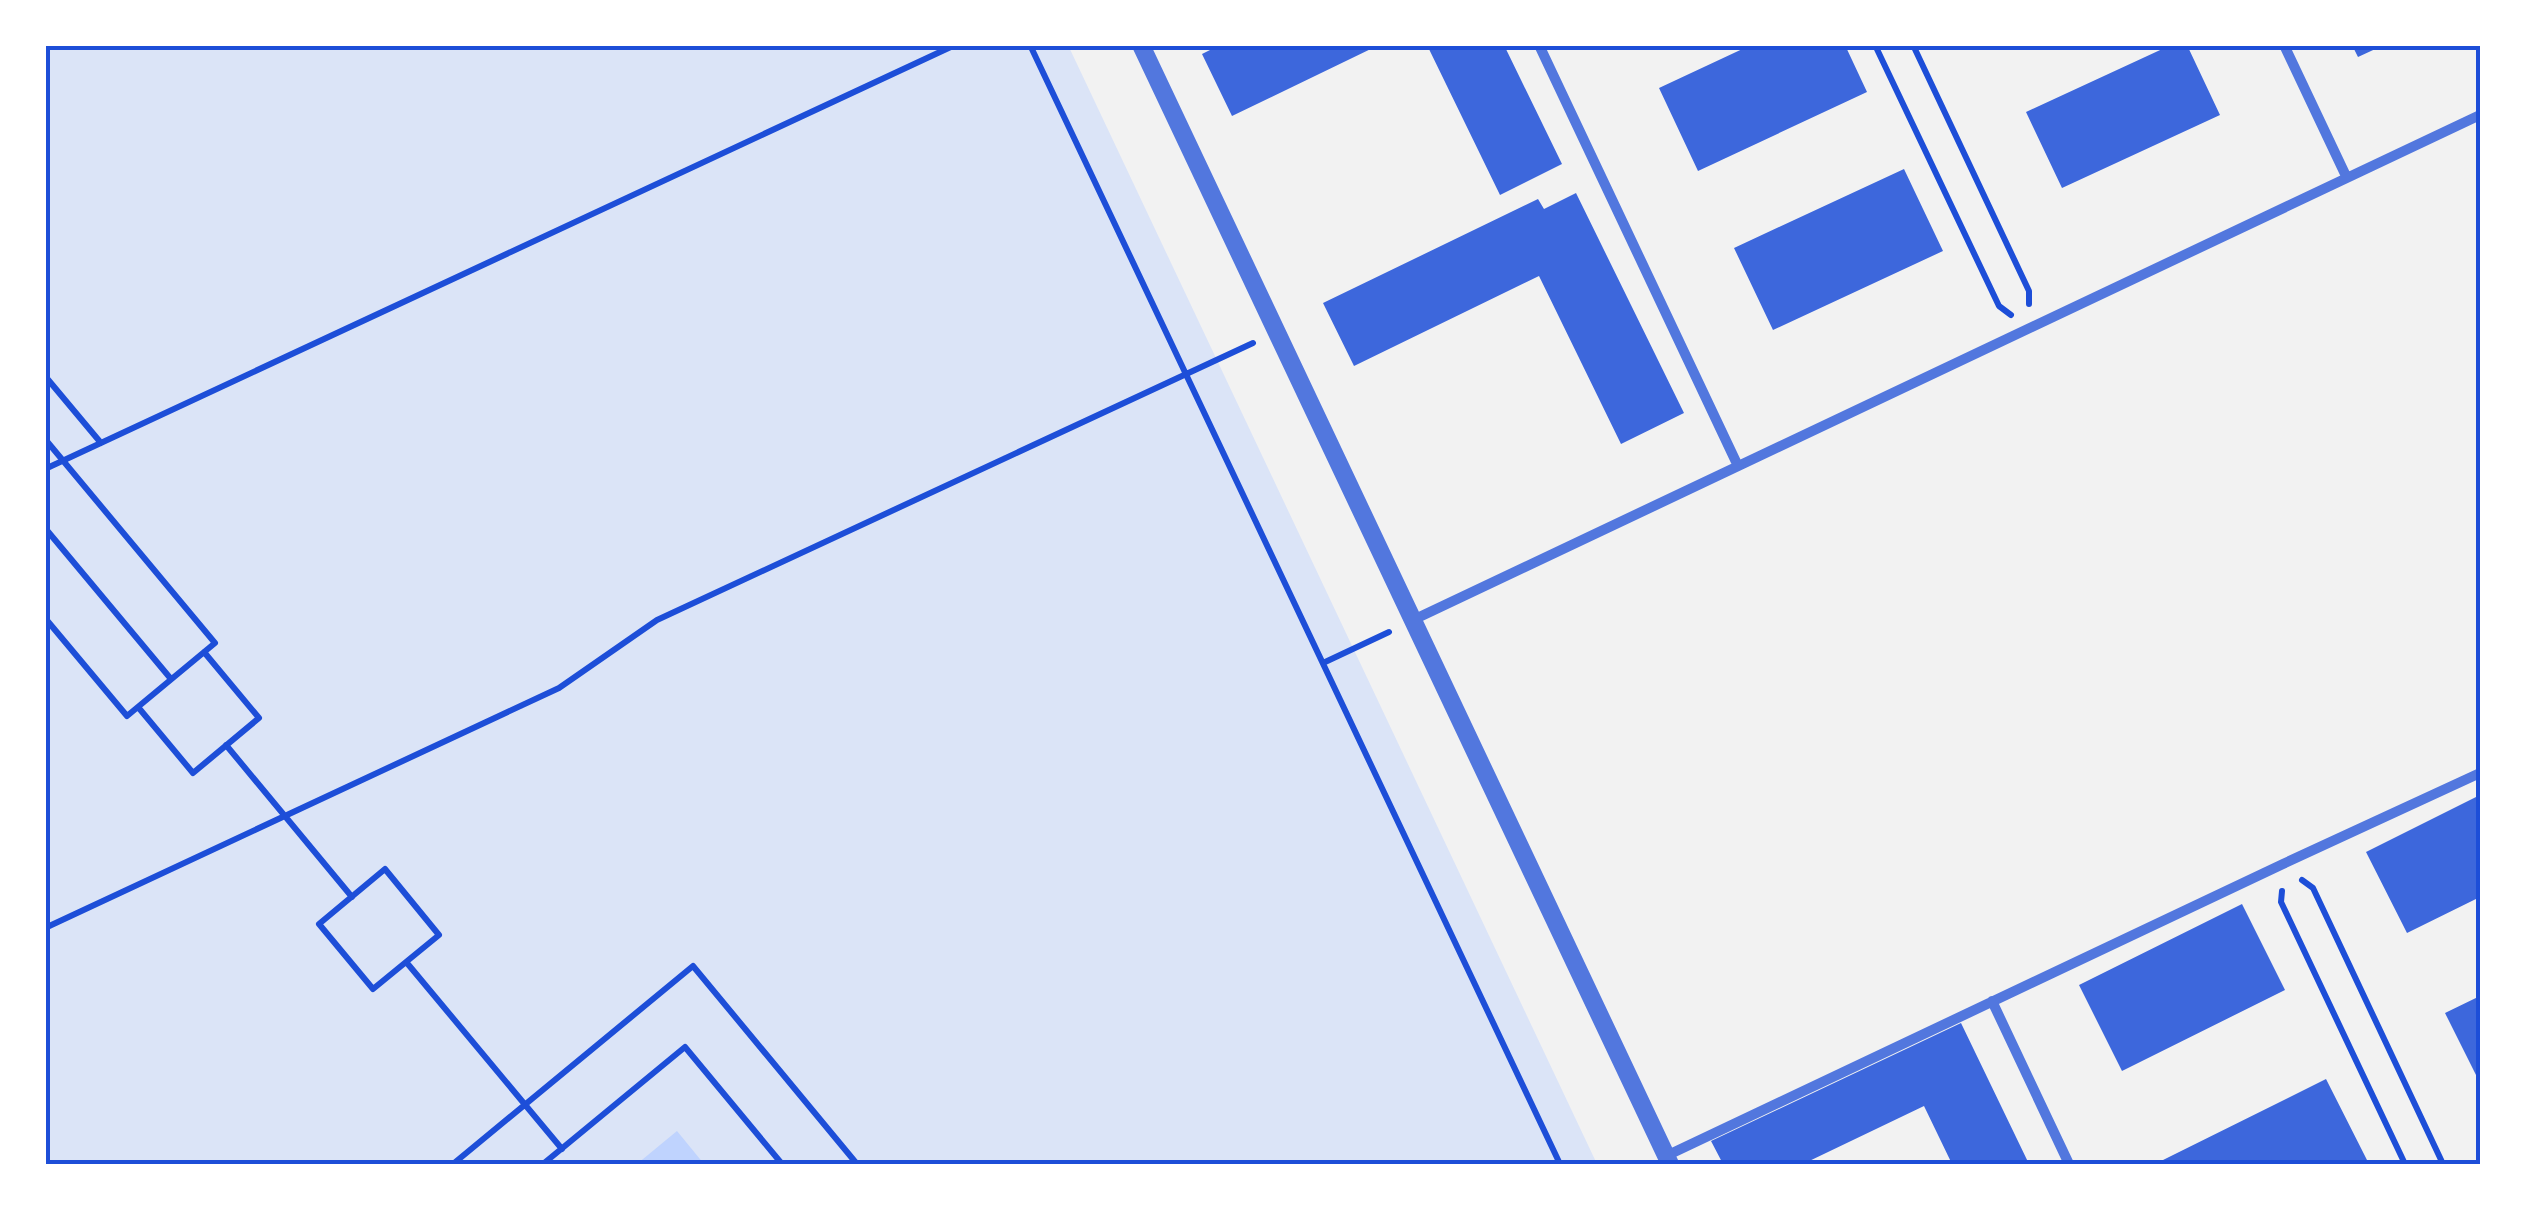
<svg xmlns="http://www.w3.org/2000/svg" width="2525" height="1209" viewBox="0 0 2525 1209" font-family="'Fira Sans',sans-serif">
<style>
.green{fill:#dbe4f7}
.water{fill:#bfd3fe}
.building{fill:#3d67dc}
.lines{fill:none;stroke-linecap:round;stroke-linejoin:round}
.path{stroke:#1d4ed8;stroke-width:6}
.minor{stroke:#5277de;stroke-width:10}
.tertiary{stroke:#5277de;stroke-width:18}
.neatline{fill:none;stroke:#1d4ed8;stroke-width:4}
</style>
<rect width="100%" height="100%" fill="#f2f2f2"/>
<path class="green" d="M 45,45 L 1068,45 L 1597,1164 L 45,1164 Z"/>
<path class="water" d="M 677,1131 L 704,1164 L 637,1164 Z"/>
<path class="building" d="M 1220,45 L 1379,45 L 1232,116 L 1202,54 Z
M 1427,45 L 1504,45 L 1562,164 L 1500,195 Z
M 1751,45 L 1845,45 L 1867,92 L 1698,171 L 1659,88 Z
M 2171,45 L 2187,45 L 2220,115 L 2062,188 L 2026,112 Z
M 2352,45 L 2384,45 L 2358,57 Z
M 1904,169 L 1943,251 L 1773,330 L 1734,248 Z
M 1576,193 L 1684,413 L 1621,444 L 1539,276 L 1354,366 L 1323,303 L 1538,199 L 1544,209 Z
M 2480,795 L 2480,897 L 2407,933 L 2366,852 Z
M 2242,904 L 2285,990 L 2122,1071 L 2079,985 Z
M 2480,996 L 2480,1083 L 2445,1013 Z
M 1961,1023 L 2029,1164 L 1952,1164 L 1924,1106 L 1803,1164 L 1723,1164 L 1711,1141 Z
M 2326,1079 L 2369,1164 L 2165,1164 L 2163,1160 Z"/>
<g class="lines">
<path class="path" d="M 1030,45 L 1560,1164
M 1875,45 L 1999,306 L 2011,315
M 1913,45 L 2029,291 L 2029,304
M 45,376 L 101,443
M 45,439 L 215,643 L 127,716 L 45,618
M 45,469 L 955,45
M 45,528 L 171,679
M 1323,663 L 1389,632
M 138,707 L 193,773 L 259,718 L 204,652
M 226,745 L 352,897
M 385,869 L 439,935 L 373,989 L 319,924 Z
M 2302,880 L 2313,888 L 2443,1164
M 2282,891 L 2281,902 L 2405,1164
M 45,928 L 559,688 L 657,620 L 1253,343
M 407,963 L 562,1149
M 453,1164 L 693,966 L 857,1164
M 543,1164 L 685,1047 L 782,1164"/>
<path class="minor" d="M 1539,45 L 1738,466
M 2284,45 L 2346,176
M 1413,620 L 2480,115
M 1992,1001 L 2069,1164
M 1666,1156 L 2283,864 L 2480,773"/>
<path class="tertiary" d="M 1141,45 L 1670,1164"/>
</g>
<rect width="2525" height="1209" fill="none" stroke="#ffffff" stroke-width="95"/>
<rect x="48" y="48" width="2430" height="1114" class="neatline"/>
</svg>
